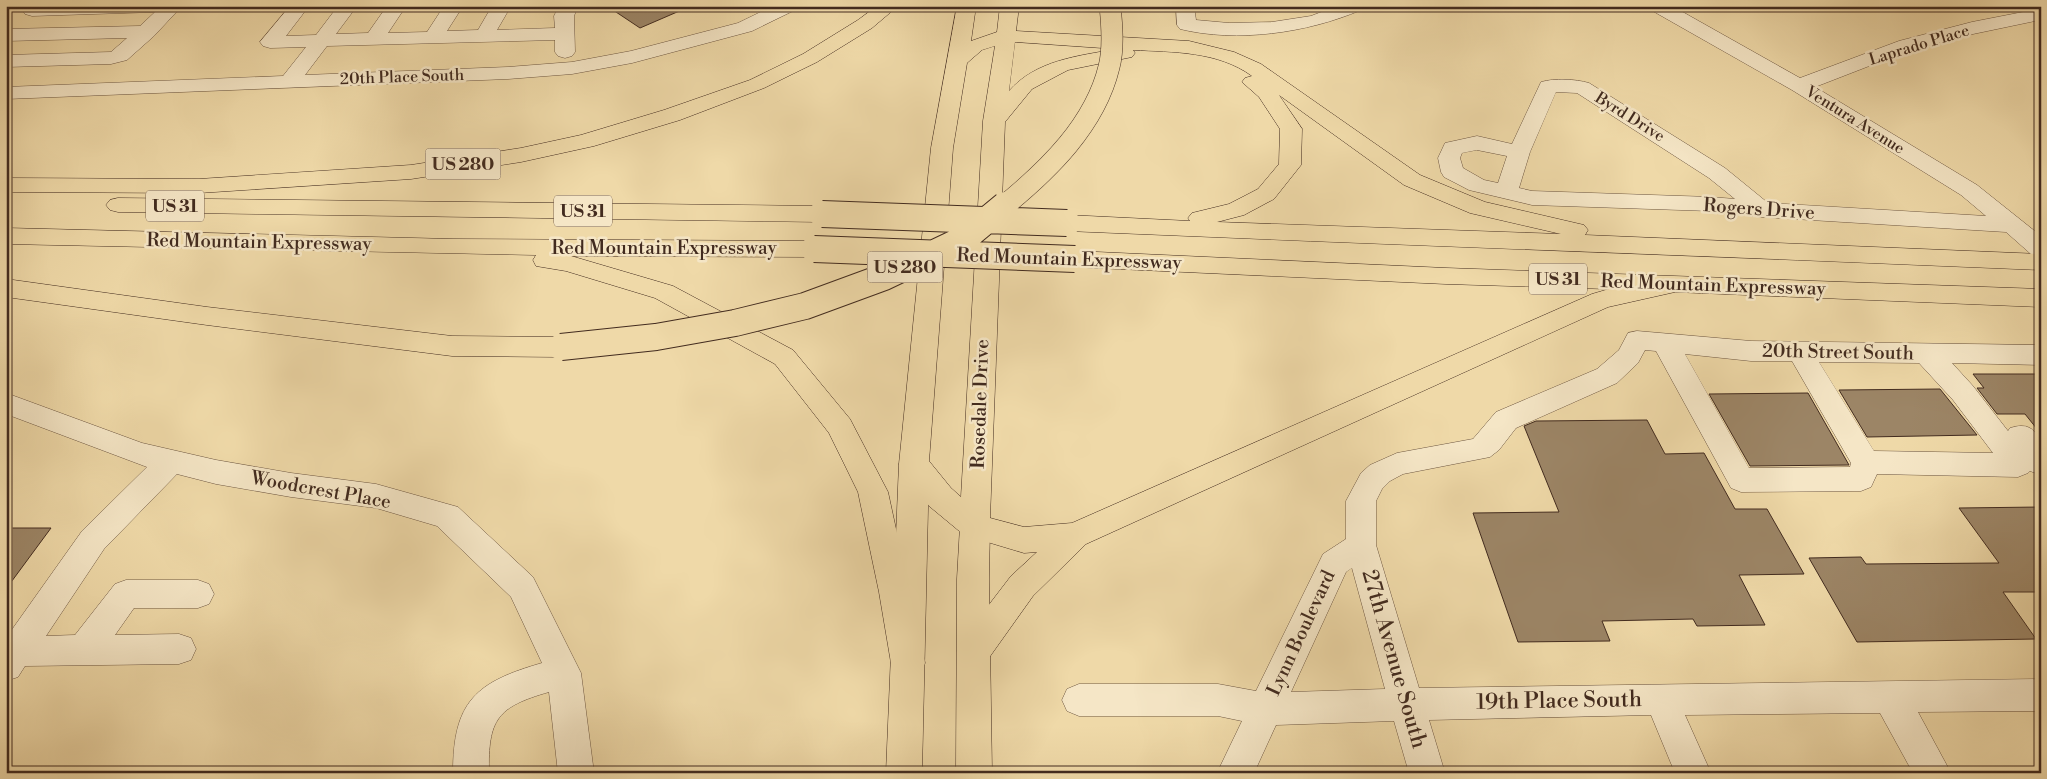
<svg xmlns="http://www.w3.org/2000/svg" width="2047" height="779" viewBox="0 0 2047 779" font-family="'Libre Bodoni',serif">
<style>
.building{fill:#9c8566;stroke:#422b1f}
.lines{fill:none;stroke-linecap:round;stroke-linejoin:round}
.minor-casing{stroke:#6d5641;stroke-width:1}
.major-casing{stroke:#422b1f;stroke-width:1}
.highway-casing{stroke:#422b1f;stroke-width:1}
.minor{fill:#f5e6c6;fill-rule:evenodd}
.major{fill:#efd9a8;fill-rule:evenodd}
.highway{fill:#efd9a8;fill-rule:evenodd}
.highway-bridge-far1-casing{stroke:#422b1f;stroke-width:22;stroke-linecap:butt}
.highway-bridge-casing{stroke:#422b1f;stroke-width:28;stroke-linecap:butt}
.highway-bridge-far1{stroke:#efd9a8;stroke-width:21}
.highway-bridge{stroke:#efd9a8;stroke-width:26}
.labels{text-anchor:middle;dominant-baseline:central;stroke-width:5;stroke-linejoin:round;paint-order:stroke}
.far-street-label{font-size:16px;fill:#422b1f;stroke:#f5e6c6}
.shield{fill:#f5e6c6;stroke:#786351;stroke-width:1}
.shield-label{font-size:18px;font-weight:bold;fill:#422b1f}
.street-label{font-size:19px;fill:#422b1f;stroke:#f5e6c6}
.near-street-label{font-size:22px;fill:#422b1f;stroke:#f5e6c6}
</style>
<rect width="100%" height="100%" fill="#efd9a8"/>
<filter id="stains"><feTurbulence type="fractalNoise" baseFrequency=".004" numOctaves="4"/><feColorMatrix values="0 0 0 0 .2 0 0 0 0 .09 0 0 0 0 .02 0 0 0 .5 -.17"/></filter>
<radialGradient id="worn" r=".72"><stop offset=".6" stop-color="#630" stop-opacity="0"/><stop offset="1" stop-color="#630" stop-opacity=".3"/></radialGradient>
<path class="building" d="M 607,6 L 691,6 L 640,28 Z
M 1973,374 L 2041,374 L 2041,434 L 2025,414 L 1997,414 L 1977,388 L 1984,388 Z
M 1940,389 L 1977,435 L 1867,437 L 1839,390 Z
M 1808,393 L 1849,465 L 1750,466 L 1709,394 Z
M 1647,420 L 1665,454 L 1704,453 L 1735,509 L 1767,509 L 1804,574 L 1739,575 L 1765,625 L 1697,626 L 1693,619 L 1602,621 L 1610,641 L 1518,642 L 1473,513 L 1559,512 L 1524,426 L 1536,421 Z
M 2041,507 L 2041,592 L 2003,592 L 2036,639 L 1857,642 L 1809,558 L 1861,557 L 1866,564 L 1999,563 L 1959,508 Z
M 6,528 L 51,528 L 6,589 Z"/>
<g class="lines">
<g class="minor-casing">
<path id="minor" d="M 25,6 L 182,6 L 154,36 L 127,60 L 111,64 L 6,67 L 6,55 L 111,52 L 127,38 L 6,41 L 6,29 L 140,26 L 155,12 L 32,16 L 25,14 L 22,10 Z
M 290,6 L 309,6 L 286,36 L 316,35 L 338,6 L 357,6 L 336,34 L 368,33 L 387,6 L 406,6 L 388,33 L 427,32 L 444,6 L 463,6 L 447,31 L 478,30 L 492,6 L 511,6 L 497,30 L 555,28 L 554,16 L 559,6 L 578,6 L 574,16 L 575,52 L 572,56 L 565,58 L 558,56 L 555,52 L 555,40 L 327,46 L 305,75 L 508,67 L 572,62 L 631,51 L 738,23 L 773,6 L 797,6 L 795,10 L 752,31 L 632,63 L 572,74 L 508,79 L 6,99 L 6,87 L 283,76 L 306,47 L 270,48 L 263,46 L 260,42 Z
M 1176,6 L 1194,6 L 1196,20 L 1229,23 L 1272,22 L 1311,16 L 1337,6 L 1363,6 L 1361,10 C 1307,33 1237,43 1180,29 L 1177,25 Z
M 1649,6 L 1672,6 L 1800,78 L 1899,41 L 1972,22 L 2023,12 L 2041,6 L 2041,19 L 2035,21 L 1973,34 L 1913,49 L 1815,87 L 1977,185 L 2041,236 L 2041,257 L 2032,255 L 2006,232 L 1762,217 L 1711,211 L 1532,205 L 1469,190 L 1444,177 L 1441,172 L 1438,158 L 1445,143 L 1477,136 L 1512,144 L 1541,82 C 1555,78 1575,79 1589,83 L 1725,168 L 1768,203 L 1986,216 L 1961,195 L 1792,90 L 1651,10 ZM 1556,92 L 1577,93 L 1709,178 L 1735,199 L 1711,197 L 1532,191 L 1519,188 L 1530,152 ZM 1477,150 L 1507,156 L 1498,183 L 1484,180 L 1463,168 L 1460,158 L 1462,153 Z
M 1637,331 L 1751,341 L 2041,345 L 2041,365 L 1952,363 L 1973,386 L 2008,431 L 2010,428 C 2044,417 2041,453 2041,475 L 2030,471 L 2028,473 L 2018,477 L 1877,474 L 1871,487 L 1861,491 L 1741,492 L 1731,488 L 1656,351 L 1645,350 L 1638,363 L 1617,383 L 1516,428 L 1499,450 L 1490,457 L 1403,474 L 1390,481 L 1382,489 L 1376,501 L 1376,545 L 1419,688 L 2041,679 L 2041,711 L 1918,712 L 1951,773 L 1913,773 L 1880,713 L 1685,715 L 1711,773 L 1675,773 L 1651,715 L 1429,720 L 1445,773 L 1409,773 L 1394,721 L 1276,725 L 1254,773 L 1217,773 L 1242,721 L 1218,716 L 1079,716 L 1067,711 L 1062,700 L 1067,689 L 1079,684 L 1218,684 L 1256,691 L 1323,554 L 1346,539 L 1346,501 L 1361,473 L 1370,465 L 1397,453 L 1473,439 L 1496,412 L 1597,369 L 1619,350 L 1628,333 ZM 1685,354 L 1751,361 L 1792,361 L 1851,463 L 1850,467 L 1749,468 ZM 1819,362 L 1919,363 L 1953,400 L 1993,453 L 1874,451 ZM 1352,568 L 1385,689 L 1291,692 L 1346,572 Z
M 6,393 L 142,443 L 216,460 L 291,473 L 376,484 L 458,507 L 533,577 L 581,673 L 594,773 L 558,773 L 549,692 C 497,707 488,719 489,773 L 453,773 C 453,701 476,682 542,663 L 511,597 L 437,526 L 376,508 L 291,497 L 216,484 L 177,474 L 104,549 L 46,636 L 75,635 L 115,584 L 126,580 L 198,580 L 209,584 L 214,594 L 209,604 L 198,608 L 134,608 L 115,635 L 179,634 L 191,638 L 196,649 L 191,660 L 179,664 L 25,666 L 18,677 L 6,681 L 6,638 L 82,531 L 147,467 L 6,414 Z"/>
</g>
<g class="major-casing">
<path id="major" d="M 914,453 L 924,456 L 929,464 L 922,773 L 886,773 L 899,464 L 904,456 Z
M 975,513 L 986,517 L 990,526 L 989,579 L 992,773 L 956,773 L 957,579 L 960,526 L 964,517 Z"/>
</g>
<g class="highway-casing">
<path id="highway" d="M 877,6 L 898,6 L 872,28 L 817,62 L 764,88 L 680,120 L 594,146 L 521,162 L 411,179 L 199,193 L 6,192 L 6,178 L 199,179 L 411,165 L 521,148 L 581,135 L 664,110 L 750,80 L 803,54 L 858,20 Z
M 957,6 L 976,6 L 971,41 L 997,32 L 1000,6 L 1019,6 L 1016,31 L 1189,41 L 1234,52 L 1261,64 L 1420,175 L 1485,202 L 1584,225 L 1588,230 L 1585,235 L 2041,254 L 2041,270 C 1716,256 1392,245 1067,231 L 1059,228 L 1055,223 L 1059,218 L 1067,215 L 1190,221 L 1188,218 L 1192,213 L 1229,204 L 1258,189 L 1279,164 L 1280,129 L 1259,97 L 1242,82 L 1245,78 L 1252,76 C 1218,51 1173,52 1133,50 L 1135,53 L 1132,57 L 1068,70 L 1032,89 L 1005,122 L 990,518 L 1024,527 L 1072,523 L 1592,294 L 1609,289 L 1446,284 L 1075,267 L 1066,265 L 1063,259 L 1066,253 L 1075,251 L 1446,268 L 2041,289 L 2041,307 L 1675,292 L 1608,307 L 1086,544 L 1033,596 L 986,662 L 974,666 L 962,662 L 957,651 L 962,640 L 1011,576 L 1037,552 L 1024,553 L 964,535 L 929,506 L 899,464 L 931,148 ZM 1015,42 L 1117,49 C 1078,56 1036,60 1009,91 ZM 995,46 L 983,121 L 961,497 L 951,488 L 929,461 L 953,148 L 967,63 L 982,50 ZM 1279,95 L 1404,185 L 1470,213 L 1561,234 L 1217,222 L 1244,215 L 1274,199 L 1301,165 L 1302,129 Z
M 118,198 L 822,206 L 830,209 L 834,214 L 830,219 L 822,222 L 118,212 L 110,210 L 106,205 L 110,200 Z
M 6,228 L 452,239 L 814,241 L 823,243 L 826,249 L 823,255 L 814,257 L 571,256 L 673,286 L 793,350 L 850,419 L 888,492 L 925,663 L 920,674 L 908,678 L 896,674 L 891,663 L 879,592 L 858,492 L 829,433 L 775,364 L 655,298 L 566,271 L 536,266 L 533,260 L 536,255 L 6,244 Z
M 6,279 L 207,307 L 452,336 L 561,337 L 570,340 L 574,347 L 570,354 L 561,357 L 452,356 L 207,325 L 6,297 Z"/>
</g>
<use href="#minor" class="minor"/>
<use href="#major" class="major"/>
<use href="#highway" class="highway"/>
<g class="highway-bridge-far1-casing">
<path id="highway-bridge-far1" d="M 1004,206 C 1048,170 1095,125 1109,67 C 1114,48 1112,25 1110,6"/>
</g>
<g class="highway-bridge-casing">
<path id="highway-bridge" d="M 822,214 L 1067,223
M 814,249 L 1075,259
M 561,347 L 656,337 L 735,323 L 805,306 L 884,277 L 964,239 L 1005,205"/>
</g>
<use href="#highway-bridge-far1" class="highway-bridge-far1"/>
<use href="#highway-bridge" class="highway-bridge"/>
</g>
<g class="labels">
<g class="far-street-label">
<text transform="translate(1919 45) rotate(-17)">Laprado Place</text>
<text transform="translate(402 77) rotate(-2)">20th Place South</text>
<text transform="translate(1630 117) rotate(32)">Byrd Drive</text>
<text transform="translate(1855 120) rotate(32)">Ventura Avenue</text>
</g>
<g class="shield">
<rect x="425.5" y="148.5" width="75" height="31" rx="4"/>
<rect x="146" y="190.5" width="58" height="31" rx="4"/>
<rect x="554" y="195.5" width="58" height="31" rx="4"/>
<rect x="867.5" y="251.5" width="75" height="31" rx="4"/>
<rect x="1529" y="263.5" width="58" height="31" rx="4"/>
</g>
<g class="shield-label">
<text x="463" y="164">US 280</text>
<text x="175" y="206">US 31</text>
<text x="583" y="211">US 31</text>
<text x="905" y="267">US 280</text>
<text x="1558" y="279">US 31</text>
</g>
<g class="street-label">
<text transform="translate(1759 209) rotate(4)">Rogers Drive</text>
<text transform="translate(259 242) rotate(1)">Red Mountain Expressway</text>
<text x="664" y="248">Red Mountain Expressway</text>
<text transform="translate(1069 259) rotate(2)">Red Mountain Expressway</text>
<text transform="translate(1713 285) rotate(2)">Red Mountain Expressway</text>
<text transform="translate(1838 352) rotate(1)">20th Street South</text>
<text transform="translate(980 404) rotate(-88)">Rosedale Drive</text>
<text transform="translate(321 490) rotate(10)">Woodcrest Place</text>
<text transform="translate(1301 633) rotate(-65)">Lynn Boulevard</text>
</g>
<g class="near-street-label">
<text transform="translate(1394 659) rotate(74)">27th Avenue South</text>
<text transform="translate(1559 701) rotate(-1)">19th Place South</text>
</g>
</g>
<rect width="2047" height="779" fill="none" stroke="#efd9a8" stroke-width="25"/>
<rect x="8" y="8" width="2032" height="764" fill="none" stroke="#422b1f" stroke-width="2.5"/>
<rect x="12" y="12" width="2022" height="754" fill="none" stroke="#422b1f"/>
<rect width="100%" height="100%" filter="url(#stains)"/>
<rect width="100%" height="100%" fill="url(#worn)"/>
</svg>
